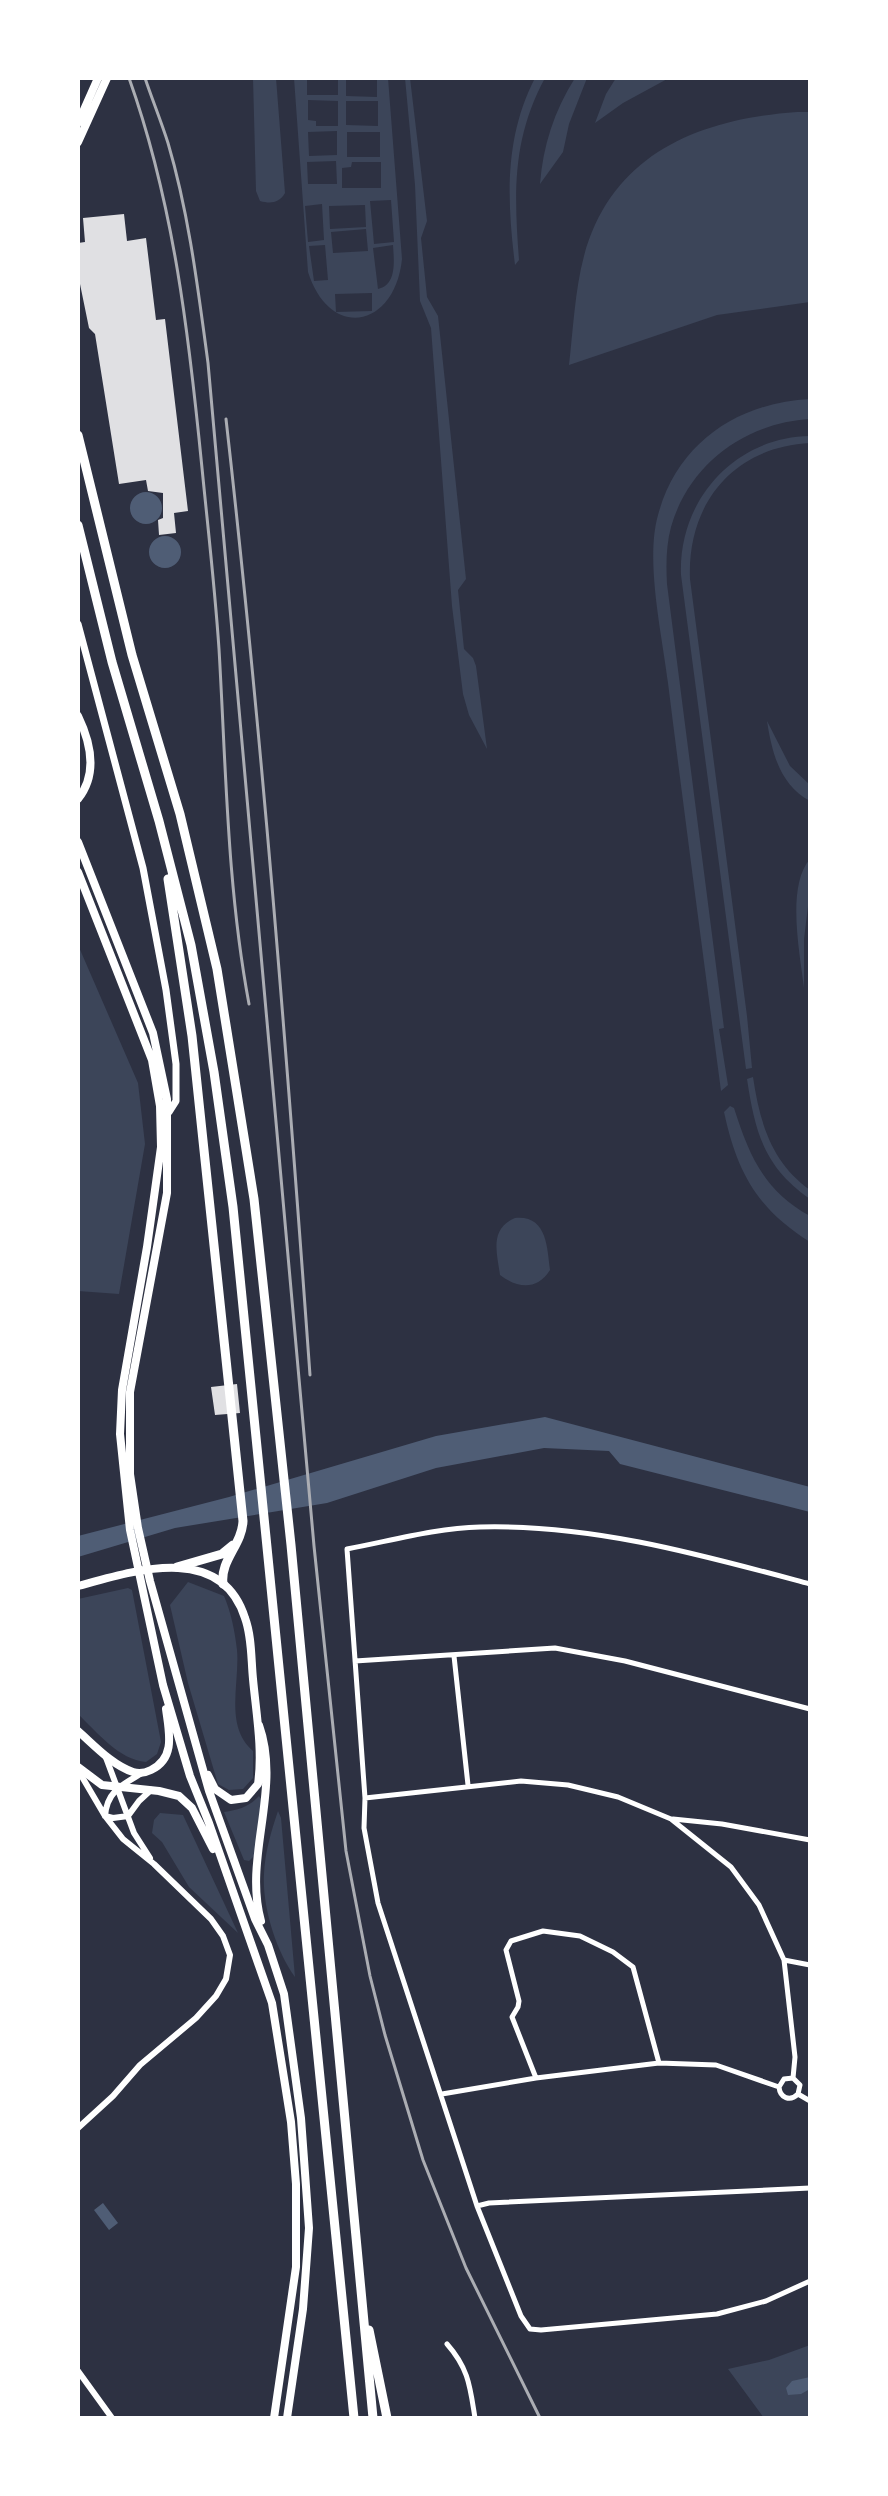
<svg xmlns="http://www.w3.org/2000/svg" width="888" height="2496" viewBox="0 0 888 2496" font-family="'Archivo Narrow',sans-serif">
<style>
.green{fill:#3c4559;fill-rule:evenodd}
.water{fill:#4f5d75}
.building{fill:#e0e0e3}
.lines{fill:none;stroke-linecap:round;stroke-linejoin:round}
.minor{stroke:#fff;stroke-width:5}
.tertiary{stroke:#fff;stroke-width:6}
.secondary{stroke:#fff;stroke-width:7}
.primary{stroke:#fff;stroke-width:8}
.motorway{stroke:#fff;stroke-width:9}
.rail{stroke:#abadb3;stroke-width:3}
</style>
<rect width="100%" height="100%" fill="#2d3142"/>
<path class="green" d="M 253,78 L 276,78 L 285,193 C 279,203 271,204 260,201 L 256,191 Z
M 294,78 L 307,78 L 307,95 L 338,95 L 338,78 L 346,78 L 346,96 L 377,97 L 377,78 L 388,78 L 402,259 C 395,328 330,341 308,272 ZM 308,100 L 338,101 L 338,126 L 316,126 L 316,121 L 308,120 ZM 346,101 L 378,101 L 378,126 L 346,125 ZM 337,131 L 337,155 L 309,156 L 308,132 ZM 380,132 L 380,157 L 347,157 L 347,132 ZM 336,161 L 337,184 L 308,184 L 307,162 ZM 352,162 L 381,162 L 381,188 L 342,188 L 342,168 L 351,167 ZM 391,200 L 394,242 L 374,244 L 370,201 ZM 322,204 L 324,240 L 308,242 L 305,206 ZM 365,205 L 366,227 L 330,229 L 329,206 ZM 366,229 L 368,251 L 333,253 L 331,232 ZM 325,245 L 328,280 L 314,281 L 309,246 ZM 393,245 C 394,261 397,285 378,289 L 373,248 ZM 372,293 L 372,311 L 336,312 L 335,294 Z
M 405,78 L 410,78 L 427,221 L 421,238 L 427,297 L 438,316 L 466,579 L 458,590 L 464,649 L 473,658 L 476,666 L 487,749 L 469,715 L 463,694 L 452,606 L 431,328 L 420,301 L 415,185 Z
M 535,78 L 545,78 C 512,139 514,193 519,260 L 515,265 C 507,200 504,138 535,78 Z
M 575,78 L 587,78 L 569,124 L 563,152 L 540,184 C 543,146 554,111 575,78 Z
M 616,78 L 669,78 L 623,103 L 595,123 L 606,94 Z
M 797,112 L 810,112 L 810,302 L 717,315 L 569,365 C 573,331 575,289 584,256 C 612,153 700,119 797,112 Z
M 810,399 L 810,419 C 745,423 689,464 671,527 C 666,546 666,565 667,584 L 724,1028 L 719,1029 L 728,1085 L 721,1091 C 703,955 685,819 668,683 C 662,634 645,561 658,515 C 678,442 738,403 810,399 Z
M 810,436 L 810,443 C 733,447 687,504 690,579 L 747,1016 L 752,1068 L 746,1069 L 681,575 C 678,501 734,437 810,436 Z
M 767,721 L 790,766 L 810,785 L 810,801 C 780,785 772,753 767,721 Z
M 810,859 L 810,890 L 804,939 L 804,988 C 800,954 786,886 810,859 Z
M 78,945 L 138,1083 L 145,1144 L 119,1294 L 78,1291 Z
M 753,1077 C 760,1123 771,1162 810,1190 L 810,1199 C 764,1167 755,1132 747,1079 Z
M 730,1106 L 734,1108 C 749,1155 764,1191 810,1216 L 810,1242 C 757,1209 737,1172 724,1112 Z
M 515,1218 C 547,1215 547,1247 550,1270 C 537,1291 517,1288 500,1275 C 497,1253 489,1229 515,1218 Z
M 188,1582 L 224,1596 C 231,1612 235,1632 237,1650 C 240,1683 224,1726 253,1751 L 253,1778 L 243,1789 L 229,1790 L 218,1784 L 188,1683 L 170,1605 Z
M 128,1588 L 132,1590 L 161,1742 L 157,1754 L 146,1762 C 119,1760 97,1732 78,1714 L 78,1599 Z
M 259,1796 L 264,1803 L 254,1856 L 249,1861 L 244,1860 L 224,1812 C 239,1810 249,1807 259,1796 Z
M 278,1811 L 281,1818 L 295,1977 C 276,1951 262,1906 264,1874 C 265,1852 271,1832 278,1811 Z
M 160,1813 L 183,1815 L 238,1933 L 189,1887 L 162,1842 L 152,1833 L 154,1820 Z
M 810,2345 L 810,2418 L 764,2418 L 728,2369 L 769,2360 Z"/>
<path class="water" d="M130 508a16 16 0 1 1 32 0a16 16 0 1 1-32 0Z
M149 552a16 16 0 1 1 32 0a16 16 0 1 1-32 0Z
M 545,1417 L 810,1487 L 810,1512 L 620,1464 L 609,1451 L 544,1448 L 436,1468 L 327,1503 L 175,1528 L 78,1557 L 78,1536 L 229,1497 L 436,1436 Z
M 103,2203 L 118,2223 L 109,2230 L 94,2210 Z
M 810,2377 L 810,2389 L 801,2394 L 788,2395 L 786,2388 L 792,2381 Z"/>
<path class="building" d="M 124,214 L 127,241 L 146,238 L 156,320 L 165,319 L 188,511 L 174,513 L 176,533 L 159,535 L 158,520 L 163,518 L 163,493 L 148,491 L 146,480 L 119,484 L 95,334 L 89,328 L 80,284 L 78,243 L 85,242 L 83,218 Z
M 237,1384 L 240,1413 L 215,1415 L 211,1387 Z"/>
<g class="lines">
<path class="minor" d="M 810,1584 C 702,1555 593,1524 480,1527 C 436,1528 390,1541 347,1549 L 365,1798 L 364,1828 L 378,1903 L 477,2206 L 521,2316 L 530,2329 L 541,2330 L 717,2314 L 766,2301 L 810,2281
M 454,1656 L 468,1785
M 355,1661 L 555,1648 L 625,1661 L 810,1709
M 365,1798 L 521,1781 L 568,1785 L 618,1797 L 671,1819 L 731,1867 L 759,1905 L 784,1960 L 795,2057 L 793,2078
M 673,1819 L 722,1824 L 810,1840
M 784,1960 L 810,1965
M 536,2078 L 512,2017 L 518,2007 L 519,2001 L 506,1950 L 511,1941 L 543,1931 L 580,1936 L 613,1952 L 633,1967 L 659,2063
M 779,2087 L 784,2079 L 793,2078 L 800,2085 L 798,2094
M 442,2094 L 536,2078 L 659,2063 L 716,2065 L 779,2087 C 780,2098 790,2102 798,2094
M 798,2094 L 810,2101
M 477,2206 L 489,2203 L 810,2188
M 447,2344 C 469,2369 470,2387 475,2418"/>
<path class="tertiary" d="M 105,1755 L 134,1833 L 150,1858
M 78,1770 L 105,1816 L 123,1839 L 154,1864 L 211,1919 L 223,1936 L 230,1955 L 226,1979 L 216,1996 L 196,2018 L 140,2065 L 113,2096 L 78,2128
M 105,1816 C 107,1791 122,1785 142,1773
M 105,1816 L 113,1818 L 128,1816
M 128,1816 L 139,1801 L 151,1790
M 78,2371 L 112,2418"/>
<path class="secondary" d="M 78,624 L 143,868 L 166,990 L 176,1064 L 176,1101 L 169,1112"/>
<path class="primary" d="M 78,123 L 98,78
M 78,142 L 107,78
M 78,716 C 91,743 98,774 78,799
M 78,842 L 153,1033 L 167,1099 L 167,1193 L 130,1392 L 130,1474 L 138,1528 L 150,1581 L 209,1791 L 255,1919 L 268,1945 L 284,1994 L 301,2118 L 309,2228 L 303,2309 L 287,2418
M 78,872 L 152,1060 L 160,1106 L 161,1147 L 147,1247 L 122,1390 L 120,1434 L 130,1530 L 163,1685 L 190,1776 L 209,1823 L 272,2003 L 291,2122 L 296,2184 L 296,2267 L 274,2418
M 78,1586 C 133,1571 221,1542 245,1618 C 252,1637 251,1659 253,1679 C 256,1712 263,1750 258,1784 L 246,1798 L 231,1800 L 215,1789 L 208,1775
M 259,1725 C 282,1790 243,1857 261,1921
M 78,1731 C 94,1745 112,1765 133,1772 C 139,1774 145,1773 151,1770 C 176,1758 169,1732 166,1709
M 78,1767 L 102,1785 L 159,1791 L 179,1796 L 192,1808 L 213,1849"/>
<path class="motorway" d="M 78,435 L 132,655 L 180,814 L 217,969 L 254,1199 L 291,1545 L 373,2418
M 78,525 L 112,662 L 159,821 L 191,945 L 214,1072 L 233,1207 L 354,2418
M 168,879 L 192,1036 L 243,1521 C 242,1545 220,1560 223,1584
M 177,1567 L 222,1554 L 233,1545
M 369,2330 L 387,2418"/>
<path class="rail" d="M 129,78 C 174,204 189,336 202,468 C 208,529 215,589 219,649 C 226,767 227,887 249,1004
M 145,78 C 152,99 161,121 168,143 C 189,214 198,289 208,363 L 314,1546 L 346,1851 L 370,1976 L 385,2035 L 423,2160 L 466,2268 L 540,2418
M 226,419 C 262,737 287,1056 310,1375"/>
</g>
<rect width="888" height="2496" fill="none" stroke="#ffffff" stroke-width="160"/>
</svg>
